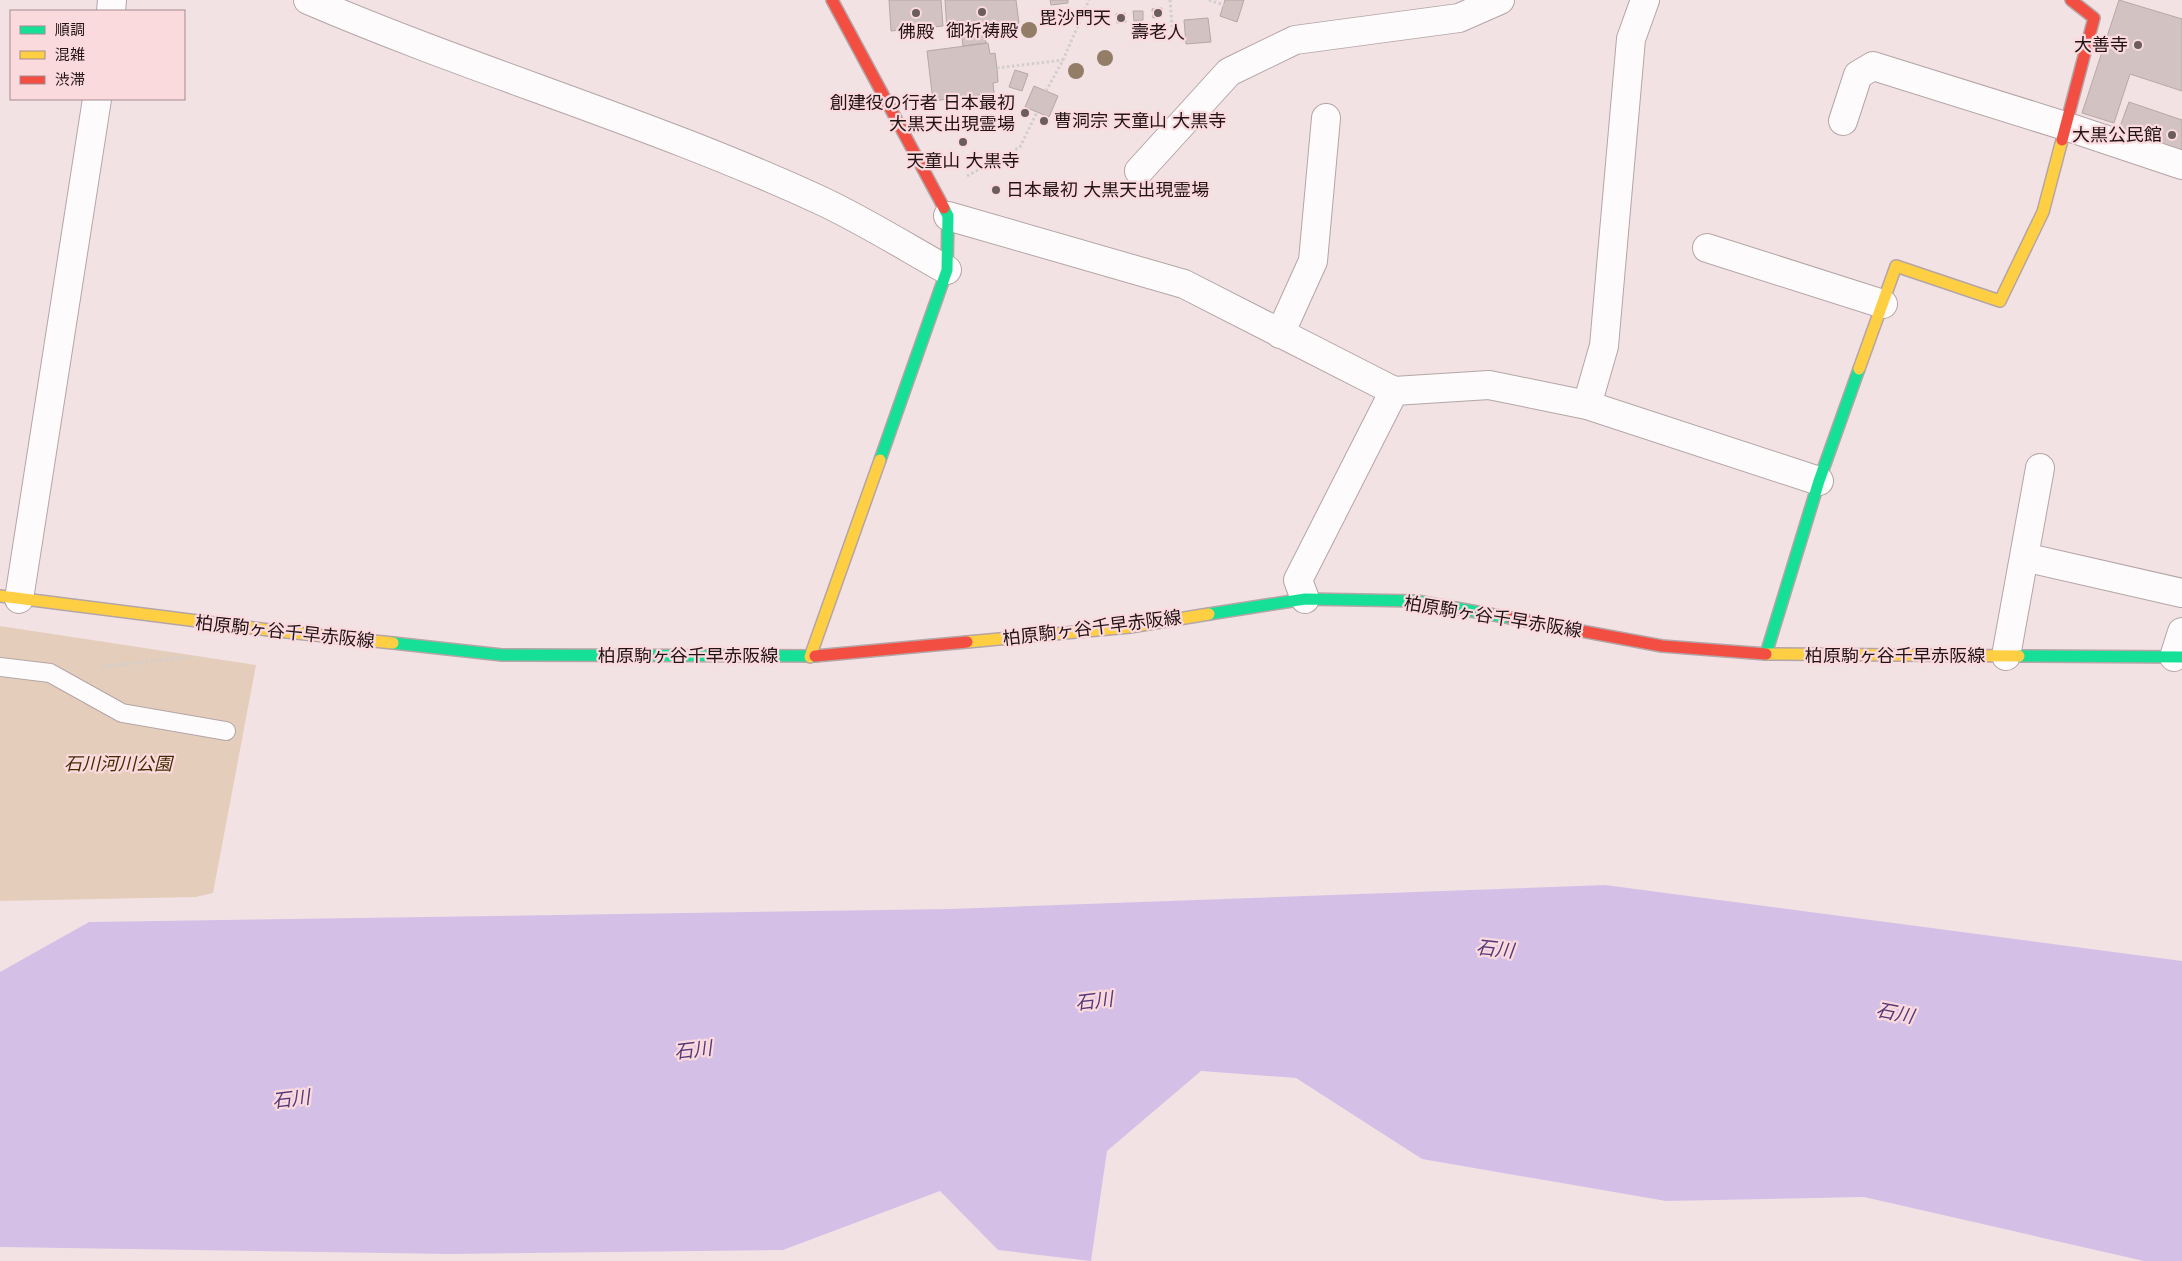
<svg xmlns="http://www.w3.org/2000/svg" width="2182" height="1261" viewBox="0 0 2182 1261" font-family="'Libre Baskerville','Noto Sans JP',serif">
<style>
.green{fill:#e4cebb}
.water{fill:#d4c0e7}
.building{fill:#d2c3c2;stroke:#b6a8a6}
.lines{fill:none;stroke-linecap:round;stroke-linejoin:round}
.lane-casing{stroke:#b4a5a7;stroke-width:20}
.street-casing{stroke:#b4a5a7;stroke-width:30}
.fast-casing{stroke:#b4a5a7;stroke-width:14}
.slow-casing{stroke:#b4a5a7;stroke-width:14}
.jam-casing{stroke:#b4a5a7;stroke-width:14}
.path{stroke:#d3cece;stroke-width:3;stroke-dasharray:2.5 2.5;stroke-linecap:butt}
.lane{stroke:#fdfbfb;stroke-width:18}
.street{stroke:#fdfbfb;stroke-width:28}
.fast{stroke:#16e098;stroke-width:11}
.slow{stroke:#ffcf43;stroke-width:11}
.jam{stroke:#f24e42;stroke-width:11}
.tree{fill:#937d67}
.poi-dot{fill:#6b5c5e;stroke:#fbdade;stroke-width:2}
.labels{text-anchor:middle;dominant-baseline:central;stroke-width:4.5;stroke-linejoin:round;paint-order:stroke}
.poi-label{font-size:18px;fill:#221416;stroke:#fbdade;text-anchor:end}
.street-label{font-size:18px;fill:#221416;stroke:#fbdade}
.park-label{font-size:18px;font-style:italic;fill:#442b00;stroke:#fbdade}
.water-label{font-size:19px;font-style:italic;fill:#56397a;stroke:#fbdade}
</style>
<rect width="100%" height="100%" fill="#f3e2e4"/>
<path class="green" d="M 0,626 L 256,665 L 213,893 L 196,897 L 0,901 Z"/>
<path class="water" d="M 1605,885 L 2182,961 L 2182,1261 L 2144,1261 L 1864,1197 L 1666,1201 L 1422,1159 L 1296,1078 L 1201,1071 L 1107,1151 L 1091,1261 L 998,1250 L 940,1191 L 783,1250 L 450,1254 L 0,1247 L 0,972 L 89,922 L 950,909 Z"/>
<path class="building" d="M 889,0 L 941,0 L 943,26 L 891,31 Z
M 945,0 L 1016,0 L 1019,23 L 947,30 Z
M 1050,0 L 1068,0 L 1068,3 L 1051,5 Z
M 1225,0 L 1244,0 L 1237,22 L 1220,16 Z
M 2119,0 L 2182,19 L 2182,91 L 2130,74 L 2114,123 L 2082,113 Z
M 1162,8 L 1162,17 L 1153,18 L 1152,9 Z
M 1133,11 L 1143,11 L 1143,20 L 1134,21 Z
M 1125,13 L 1126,22 L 1117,23 L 1116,14 Z
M 1208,18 L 1211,42 L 1186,44 L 1184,20 Z
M 984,28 L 986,43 L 963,46 L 961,31 Z
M 988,43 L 990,54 L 995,53 L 997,68 L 998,82 L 993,83 L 994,93 L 933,101 L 927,51 Z
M 1015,70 L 1028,74 L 1022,91 L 1009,87 Z
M 1034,86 L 1058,96 L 1049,117 L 1025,107 Z
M 1000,97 L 1009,97 L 1010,108 L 1000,109 Z
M 2129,102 L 2182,120 L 2182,152 L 2118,132 Z"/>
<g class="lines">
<g class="lane-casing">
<path id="lane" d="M 0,667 L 50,673 L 122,713 L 226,731"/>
</g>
<g class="street-casing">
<path id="street" d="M 308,0 C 478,73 656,124 824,202 C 866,222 906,247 947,270
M 111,11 L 112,0
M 1843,121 L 1858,75 L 1873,66 L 2065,126 L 2182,165
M 1139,171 L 1229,72 L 1295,40 L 1459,18 L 1500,0
M 948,216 L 1184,284 L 1394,391
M 1707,248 L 1883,304
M 1280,334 L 1313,261 L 1326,118
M 1587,405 L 1604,346 L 1631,39 L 1645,0
M 2024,557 L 2182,593
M 19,599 L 97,99
M 1305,599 L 1298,580 L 1394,391 L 1489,385 L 1587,405 L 1819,481
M 2006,656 L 2040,468
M 2174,657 L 2182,632"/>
</g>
<g class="fast-casing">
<path id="fast" d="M 880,460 L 947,270 L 948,216 L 944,208
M 1209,614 L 1305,599 L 1416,601 L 1511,618
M 393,643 L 502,655 L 815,656
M 1766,654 L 1819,481 L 1859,369
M 2019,656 L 2182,657"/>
</g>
<g class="slow-casing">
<path id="slow" d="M 1859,369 L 1896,266 L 2000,301 L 2043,212 L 2062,140
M 0,596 L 277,631 L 393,643
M 967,642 L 1130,627 L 1209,614
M 1766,654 L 2019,656
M 810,657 L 880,460"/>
</g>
<g class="jam-casing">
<path id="jam" d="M 832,0 L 944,208
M 2062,140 L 2094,18 L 2071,0
M 1511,618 L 1662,646 L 1766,654
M 815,656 L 967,642"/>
</g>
<path class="path" d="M 1170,0 L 1173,37
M 1209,0 L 1224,5
M 997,68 L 1063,60
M 1046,91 L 1063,60 L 1089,0
M 967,176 L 1020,147 L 1037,112
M 101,667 L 189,657"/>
<use href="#lane" class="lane"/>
<use href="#street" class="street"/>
<use href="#fast" class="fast"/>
<use href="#slow" class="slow"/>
<use href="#jam" class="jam"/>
</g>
<g class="tree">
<circle cx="1029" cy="30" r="8"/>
<circle cx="1105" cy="58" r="8"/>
<circle cx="1076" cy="71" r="8"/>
</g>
<g class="poi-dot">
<circle cx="982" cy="12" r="5"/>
<circle cx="916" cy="13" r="5"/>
<circle cx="1158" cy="13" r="5"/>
<circle cx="1121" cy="18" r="5"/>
<circle cx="2138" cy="45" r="5"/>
<circle cx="1025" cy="113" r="5"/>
<circle cx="1044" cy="121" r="5"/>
<circle cx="2172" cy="135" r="5"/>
<circle cx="963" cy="142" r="5"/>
<circle cx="996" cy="190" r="5"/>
</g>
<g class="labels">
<g class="poi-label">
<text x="1111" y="18">毘沙門天</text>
<text x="982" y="31" text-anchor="middle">御祈祷殿</text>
<text x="916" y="32" text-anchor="middle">佛殿</text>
<text x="1158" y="32" text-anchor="middle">壽老人</text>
<text x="2128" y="45">大善寺</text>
<text x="1015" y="103">創建役の行者 日本最初<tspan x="1015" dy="21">大黒天出現霊場</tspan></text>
<text x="1054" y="121" text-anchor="start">曹洞宗 天童山 大黒寺</text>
<text x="2162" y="135">大黒公民館</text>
<text x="963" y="161" text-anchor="middle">天童山 大黒寺</text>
<text x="1006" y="190" text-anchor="start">日本最初 大黒天出現霊場</text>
</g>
<g class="street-label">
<text transform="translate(1493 617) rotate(9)">柏原駒ヶ谷千早赤阪線</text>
<text transform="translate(1092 628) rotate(-7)">柏原駒ヶ谷千早赤阪線</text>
<text transform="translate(285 632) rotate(6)">柏原駒ヶ谷千早赤阪線</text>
<text x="688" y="656">柏原駒ヶ谷千早赤阪線</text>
<text x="1895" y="656">柏原駒ヶ谷千早赤阪線</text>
</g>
<g class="park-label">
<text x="118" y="764">石川河川公園</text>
</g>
<g class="water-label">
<text transform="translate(1495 949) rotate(6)">石川</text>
<text transform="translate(1094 1001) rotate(-7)">石川</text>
<text transform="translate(1895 1013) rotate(11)">石川</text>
<text transform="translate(693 1050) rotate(-7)">石川</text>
<text transform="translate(291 1099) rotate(-7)">石川</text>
</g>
</g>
<rect x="10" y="10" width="175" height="90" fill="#fbdade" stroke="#a48b8e"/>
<rect x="20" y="26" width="25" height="8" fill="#16e098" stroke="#a48b8e"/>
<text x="55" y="35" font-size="15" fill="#221416">順調</text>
<rect x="20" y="51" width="25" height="8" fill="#ffcf43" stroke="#a48b8e"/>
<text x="55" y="60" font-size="15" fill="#221416">混雑</text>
<rect x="20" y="76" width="25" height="8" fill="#f24e42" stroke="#a48b8e"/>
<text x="55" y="85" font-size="15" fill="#221416">渋滞</text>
</svg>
